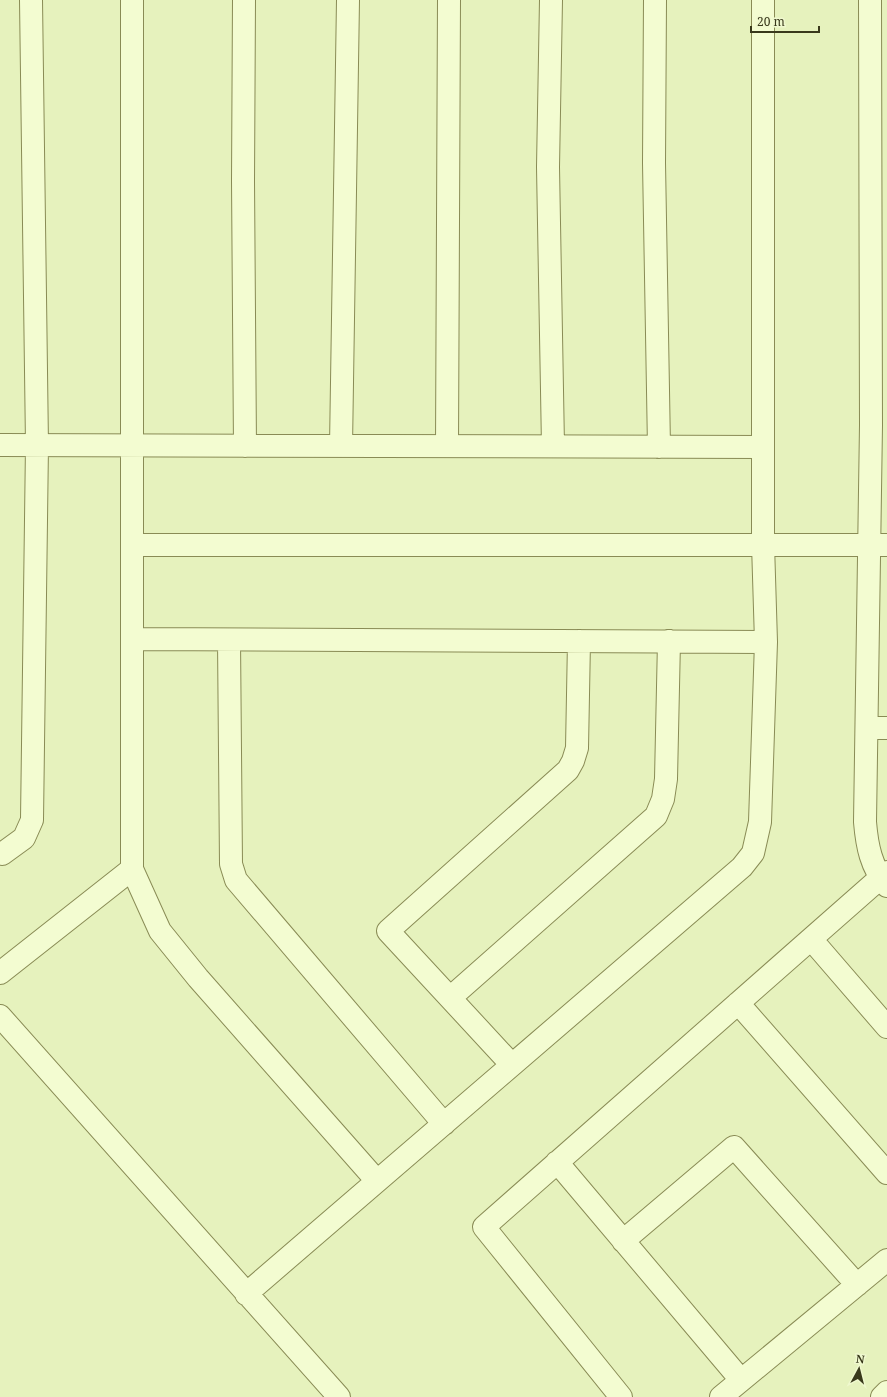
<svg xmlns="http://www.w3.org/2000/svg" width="887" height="1397" viewBox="0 0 887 1397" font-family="'Noto Serif',serif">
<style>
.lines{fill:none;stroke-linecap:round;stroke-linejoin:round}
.minor-casing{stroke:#898b55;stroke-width:24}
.minor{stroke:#f3fcd1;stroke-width:22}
</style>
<rect width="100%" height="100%" fill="#e6f2bd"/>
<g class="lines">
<g class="minor-casing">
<path id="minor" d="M 132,0 L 132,869 L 160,931 L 198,978 L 377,1181
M 244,0 L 243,181 L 245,446
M 551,0 L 548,167 L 553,446
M 655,0 L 654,163 L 659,447
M 870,0 L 871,425 L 865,822 C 867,846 871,867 887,886
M 0,445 L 763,447
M 341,446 L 348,0
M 447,446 L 449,0
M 132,545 L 887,545
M 132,639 L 766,642
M 229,640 L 231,864 L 236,880 L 444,1124
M 867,728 L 887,728
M 2,854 L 24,838 L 32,820 L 37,445 L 31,0
M 811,939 L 887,1027
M 0,973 L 132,869
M 450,998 L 656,816 L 663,799 L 666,779 L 669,641
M 738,1003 L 887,1173
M 0,1016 L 339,1397
M 512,1065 L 388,931 L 568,770 L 573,761 L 577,748 L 579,641
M 557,1162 L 741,1380
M 623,1241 L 734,1147 L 857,1285
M 246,1294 L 742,867 L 753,853 L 760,822 L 766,642 L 763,544 L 763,0
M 621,1397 L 484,1227 L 887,872
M 721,1397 L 887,1260
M 882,1397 L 887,1392"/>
</g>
<use href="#minor" class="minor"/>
</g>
<g transform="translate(859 1369) rotate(7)" stroke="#eff8ce" stroke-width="3" paint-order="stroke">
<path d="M0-3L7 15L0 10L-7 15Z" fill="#39391b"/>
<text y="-6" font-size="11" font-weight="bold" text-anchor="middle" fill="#39391b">N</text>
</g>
<path d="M751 26v6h68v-6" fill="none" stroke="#39391b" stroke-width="2"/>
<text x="757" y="26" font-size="12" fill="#39391b" stroke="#eff8ce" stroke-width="3" paint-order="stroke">20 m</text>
</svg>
